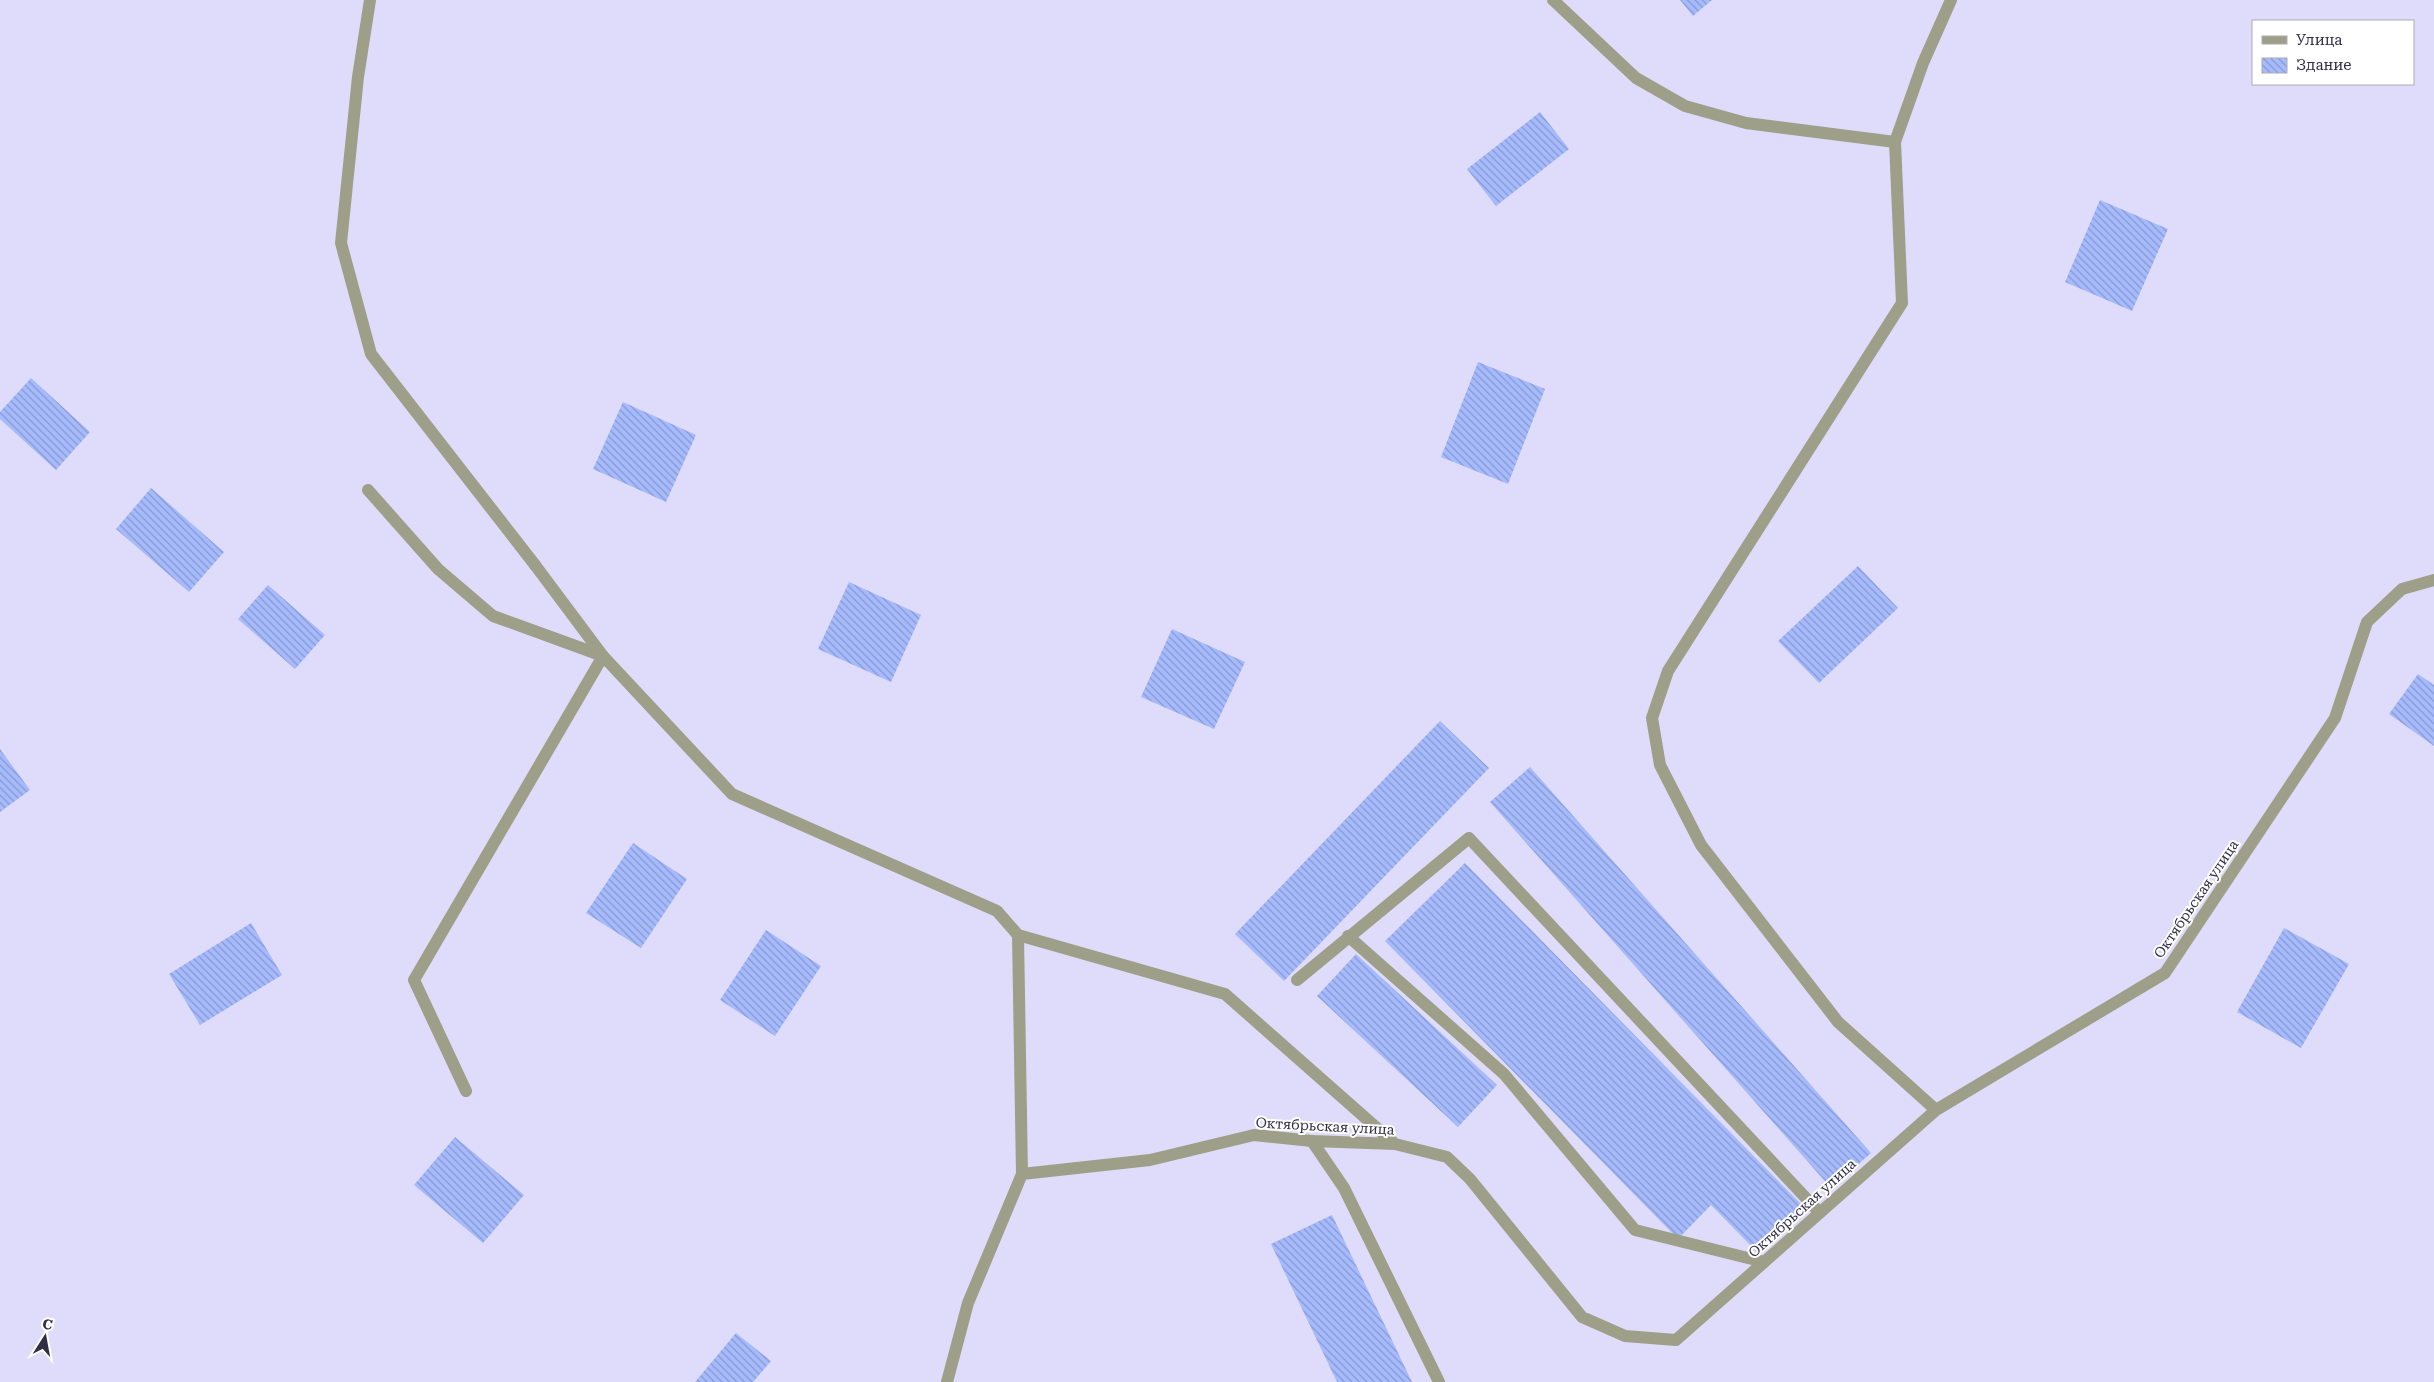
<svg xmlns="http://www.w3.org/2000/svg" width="2434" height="1382" viewBox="0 0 2434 1382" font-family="'Roboto Serif',serif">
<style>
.building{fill:url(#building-back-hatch)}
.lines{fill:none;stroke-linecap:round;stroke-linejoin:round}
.service{stroke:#9e9f88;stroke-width:12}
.minor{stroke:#9e9f88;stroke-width:12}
.labels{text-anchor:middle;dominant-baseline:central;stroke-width:4;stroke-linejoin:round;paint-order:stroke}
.street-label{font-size:14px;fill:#312e43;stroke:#fff}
</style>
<defs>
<pattern id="building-back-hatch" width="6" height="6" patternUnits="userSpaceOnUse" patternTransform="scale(1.25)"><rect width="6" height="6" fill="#a6bbfd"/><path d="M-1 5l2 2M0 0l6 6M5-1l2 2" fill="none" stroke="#8898ce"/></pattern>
</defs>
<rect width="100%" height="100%" fill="#dfdbfb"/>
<path class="building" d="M 1680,0 L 1712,0 L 1693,16 Z
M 1540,112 L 1569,149 L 1496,206 L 1467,169 Z
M 2100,200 L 2168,229 L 2132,311 L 2065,282 Z
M 1478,362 L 1545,389 L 1508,484 L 1441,457 Z
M 31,378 L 90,432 L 56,470 L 0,419 L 0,412 Z
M 623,402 L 696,435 L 666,502 L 593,469 Z
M 151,488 L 224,552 L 189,592 L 116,529 Z
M 1858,566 L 1898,608 L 1819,683 L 1778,641 Z
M 849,582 L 921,615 L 891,682 L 818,649 Z
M 268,585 L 325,635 L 295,669 L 238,619 Z
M 1172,629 L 1245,662 L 1214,729 L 1141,697 Z
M 2418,674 L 2434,685 L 2434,746 L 2389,714 Z
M 1440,721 L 1489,768 L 1284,981 L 1235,934 Z
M 0,749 L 30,790 L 0,812 Z
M 1530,767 L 1871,1153 L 1831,1188 L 1490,802 Z
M 633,843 L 687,879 L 641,948 L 586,913 Z
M 1465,863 L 1803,1206 L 1757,1252 L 1711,1205 L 1678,1239 L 1385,941 Z
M 251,923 L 282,975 L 200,1025 L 169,974 Z
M 2284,928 L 2349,964 L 2301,1048 L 2237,1012 Z
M 766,930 L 821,966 L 775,1036 L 720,1000 Z
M 1356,954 L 1497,1085 L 1458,1127 L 1317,996 Z
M 455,1137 L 524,1195 L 483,1243 L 414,1185 Z
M 1332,1215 L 1412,1382 L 1337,1382 L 1271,1244 Z
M 736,1333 L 771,1361 L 753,1382 L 695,1382 Z"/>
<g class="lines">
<path class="service" d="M 370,0 L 358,77 L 341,243 L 371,354 L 535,565
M 368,490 L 438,569 L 493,616 L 603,656 L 414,980 L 466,1091
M 1348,936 L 1504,1074 L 1635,1230 L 1764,1262
M 1297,980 L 1469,838 L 1819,1212
M 1312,1141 L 1344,1188 L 1439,1382"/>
<path class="minor" d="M 1553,0 L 1636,78 L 1685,106 L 1746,123 L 1895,142
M 535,565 L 603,656 L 732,794 L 997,911 L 1018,935 L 1022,1174 L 968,1303 L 947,1382
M 1018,935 L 1225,994 L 1395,1144
M 1936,1110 L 1838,1022 L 1701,845 L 1660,765 L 1652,718 L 1668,671 L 1902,303 L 1895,142 L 1923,63 L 1951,0
M 1022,1174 L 1150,1160 L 1254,1135 L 1312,1141 L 1395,1144 L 1447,1157 L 1470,1179 L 1582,1317 L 1625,1336 L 1676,1340 L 1936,1110 L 2165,973 L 2335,718 L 2367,622 L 2402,589 L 2434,580"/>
</g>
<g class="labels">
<g class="street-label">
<text transform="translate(2196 899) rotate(-56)">Октябрьская улица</text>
<text transform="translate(1325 1126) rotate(3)">Октябрьская улица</text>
<text transform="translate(1802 1208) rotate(-42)">Октябрьская улица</text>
</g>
</g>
<rect x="2252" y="20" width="162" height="65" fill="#ffffff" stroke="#adabb4"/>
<rect x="2262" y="36" width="25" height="8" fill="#9e9f88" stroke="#adabb4"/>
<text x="2296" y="45" font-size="15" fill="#312e43">Улица</text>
<rect x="2262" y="58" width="25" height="15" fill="url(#building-back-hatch)" stroke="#adabb4"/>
<text x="2296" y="70" font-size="15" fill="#312e43">Здание</text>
<g transform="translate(45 1337) rotate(11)" stroke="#ffffff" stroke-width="4" paint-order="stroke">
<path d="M0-4L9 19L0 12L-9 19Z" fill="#312e43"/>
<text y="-8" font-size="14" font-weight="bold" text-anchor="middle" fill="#312e43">С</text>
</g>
</svg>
